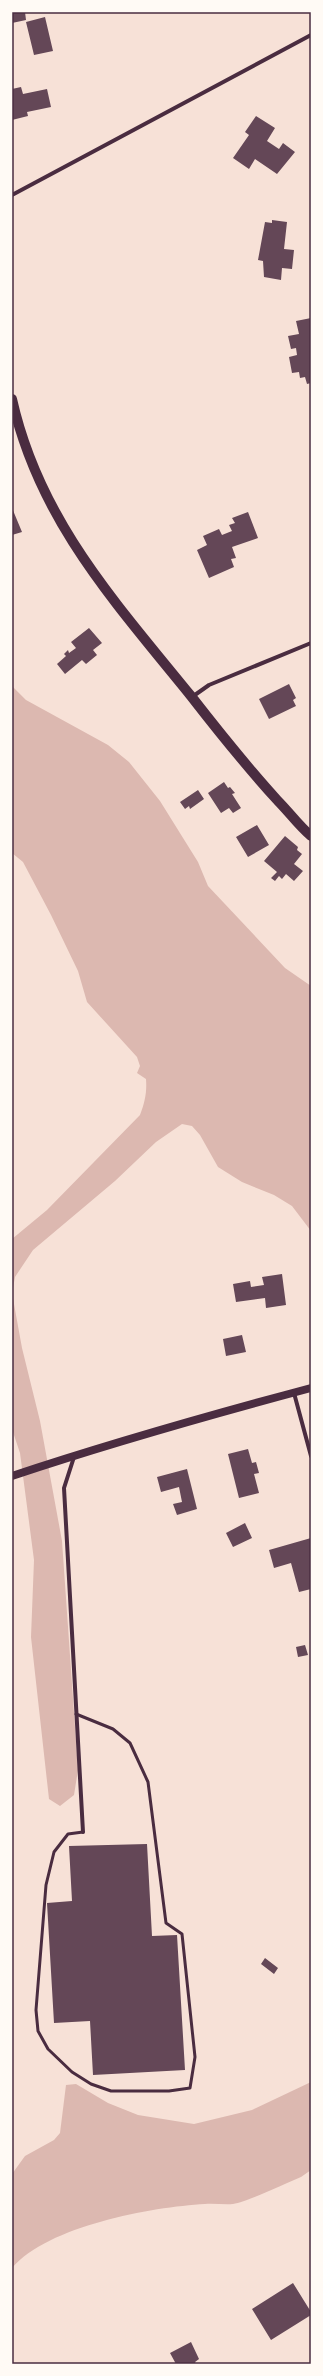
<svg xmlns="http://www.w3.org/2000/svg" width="323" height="2376" viewBox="0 0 323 2376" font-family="'Asap Condensed',sans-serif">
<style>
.water{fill:#dcb8b0}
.building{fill:#644757}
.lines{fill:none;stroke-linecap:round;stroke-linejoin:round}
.service{stroke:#4a2c40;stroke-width:3}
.minor{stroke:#4a2c40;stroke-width:4}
.secondary{stroke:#4a2c40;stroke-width:8}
.primary{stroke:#4a2c40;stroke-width:10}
.neatline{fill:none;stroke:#4a2c40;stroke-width:1.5}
</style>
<rect width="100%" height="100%" fill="#f7e1d7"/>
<path class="water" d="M 12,686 L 26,700 L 108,745 L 129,762 L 160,801 L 198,862 L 208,886 L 285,968 L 311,986 L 311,1231 L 292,1206 L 274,1195 L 242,1182 L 218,1167 L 200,1135 L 192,1126 L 182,1124 L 156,1142 L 115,1181 L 33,1250 L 15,1277 L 12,1293 L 22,1348 L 40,1421 L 62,1541 L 78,1770 L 74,1795 L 60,1806 L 49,1799 L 31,1637 L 34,1560 L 20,1453 L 12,1429 L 12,1239 L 47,1210 L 140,1115 C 145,1102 147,1092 146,1079 L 137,1073 L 140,1066 L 137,1057 L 87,1002 L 78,971 L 51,915 L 23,862 L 12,853 Z
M 311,2082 L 311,2170 L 301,2177 C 284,2184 249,2201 233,2204 C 224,2205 214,2203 205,2204 C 151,2207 48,2226 12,2268 L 12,2174 L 25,2156 L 54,2140 L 60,2133 L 66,2085 L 76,2084 L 108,2103 L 138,2115 L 194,2124 L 252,2110 Z"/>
<path class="building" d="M 12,12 L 25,12 L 26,20 L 12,23 Z
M 45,17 L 53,51 L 34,55 L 26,22 Z
M 21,87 L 23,94 L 47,89 L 51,107 L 27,112 L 28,116 L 12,120 L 12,89 Z
M 256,116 L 275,128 L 267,141 L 279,149 L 283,143 L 295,152 L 277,174 L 255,159 L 249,169 L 233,158 L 249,135 L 245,132 Z
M 272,220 L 287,222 L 284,249 L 294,250 L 292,269 L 282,268 L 281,280 L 264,277 L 263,261 L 258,260 L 265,222 L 272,223 Z
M 311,318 L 311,383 L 307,384 L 305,377 L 300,378 L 299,372 L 292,373 L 289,357 L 297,355 L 296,348 L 291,349 L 288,336 L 299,334 L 296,321 Z
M 12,508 L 22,532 L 12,535 Z
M 248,512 L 258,538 L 232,547 L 236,558 L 231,559 L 234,567 L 209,578 L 197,550 L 207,545 L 203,536 L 219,529 L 222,535 L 232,531 L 229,525 L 235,523 L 232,518 Z
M 89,628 L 102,643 L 93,650 L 97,655 L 86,664 L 82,660 L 65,674 L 57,664 L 66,656 L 64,654 L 68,650 L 69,653 L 76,648 L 71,642 Z
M 289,684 L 296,698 L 293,700 L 296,706 L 269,719 L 259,699 Z
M 224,782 L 228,788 L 230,787 L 235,793 L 232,794 L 241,808 L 233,813 L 229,808 L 221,813 L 208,793 Z
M 198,790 L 204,799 L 190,809 L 189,806 L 185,809 L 180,802 Z
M 257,825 L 269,845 L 248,857 L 236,837 Z
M 285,836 L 298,847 L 297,850 L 302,854 L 294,864 L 303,871 L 294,881 L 286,874 L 282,879 L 279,876 L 275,881 L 271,878 L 277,872 L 264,861 Z
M 282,1274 L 286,1305 L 266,1308 L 265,1298 L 236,1302 L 233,1284 L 250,1281 L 251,1287 L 264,1285 L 262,1277 Z
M 242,1335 L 246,1352 L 226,1356 L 223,1339 Z
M 248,1449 L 252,1463 L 256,1462 L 259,1473 L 254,1474 L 259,1493 L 239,1498 L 228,1454 Z
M 187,1469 L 197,1509 L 177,1515 L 173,1504 L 182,1502 L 179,1487 L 161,1492 L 157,1477 Z
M 245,1523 L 252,1538 L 233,1547 L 226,1533 Z
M 311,1538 L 311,1589 L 299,1592 L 291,1563 L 274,1568 L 269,1550 Z
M 305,1645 L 308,1655 L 298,1657 L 296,1647 Z
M 147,1844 L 152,1936 L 177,1935 L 185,2070 L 93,2075 L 90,2021 L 54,2023 L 47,1903 L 72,1901 L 69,1846 Z
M 265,1958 L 278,1968 L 274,1974 L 261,1964 Z
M 293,2283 L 311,2312 L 311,2315 L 271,2340 L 252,2309 Z
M 191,2342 L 199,2359 L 195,2362 L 196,2364 L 176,2364 L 170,2353 Z"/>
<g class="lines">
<path class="service" d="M 76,1714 L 113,1729 L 130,1743 L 148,1782 L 166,1923 L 182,1934 L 195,2057 L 190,2088 L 169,2091 L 111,2091 L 91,2084 L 72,2072 L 48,2049 L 38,2031 L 36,2010 L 46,1885 L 54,1852 L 68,1834 L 83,1832"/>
<path class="minor" d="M 12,195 L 311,35
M 192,697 L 209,685 L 311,643
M 294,1393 L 311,1456
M 74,1457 L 64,1488 L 83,1832"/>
<path class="secondary" d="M 12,1476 C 111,1443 210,1415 311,1388"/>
<path class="primary" d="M 12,399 C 39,520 115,602 191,696 C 219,732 247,767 278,801 C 289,812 299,826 311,836"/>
</g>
<rect width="323" height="2376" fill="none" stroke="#fffaf5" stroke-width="26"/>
<rect x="13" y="13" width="297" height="2350" class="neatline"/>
</svg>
